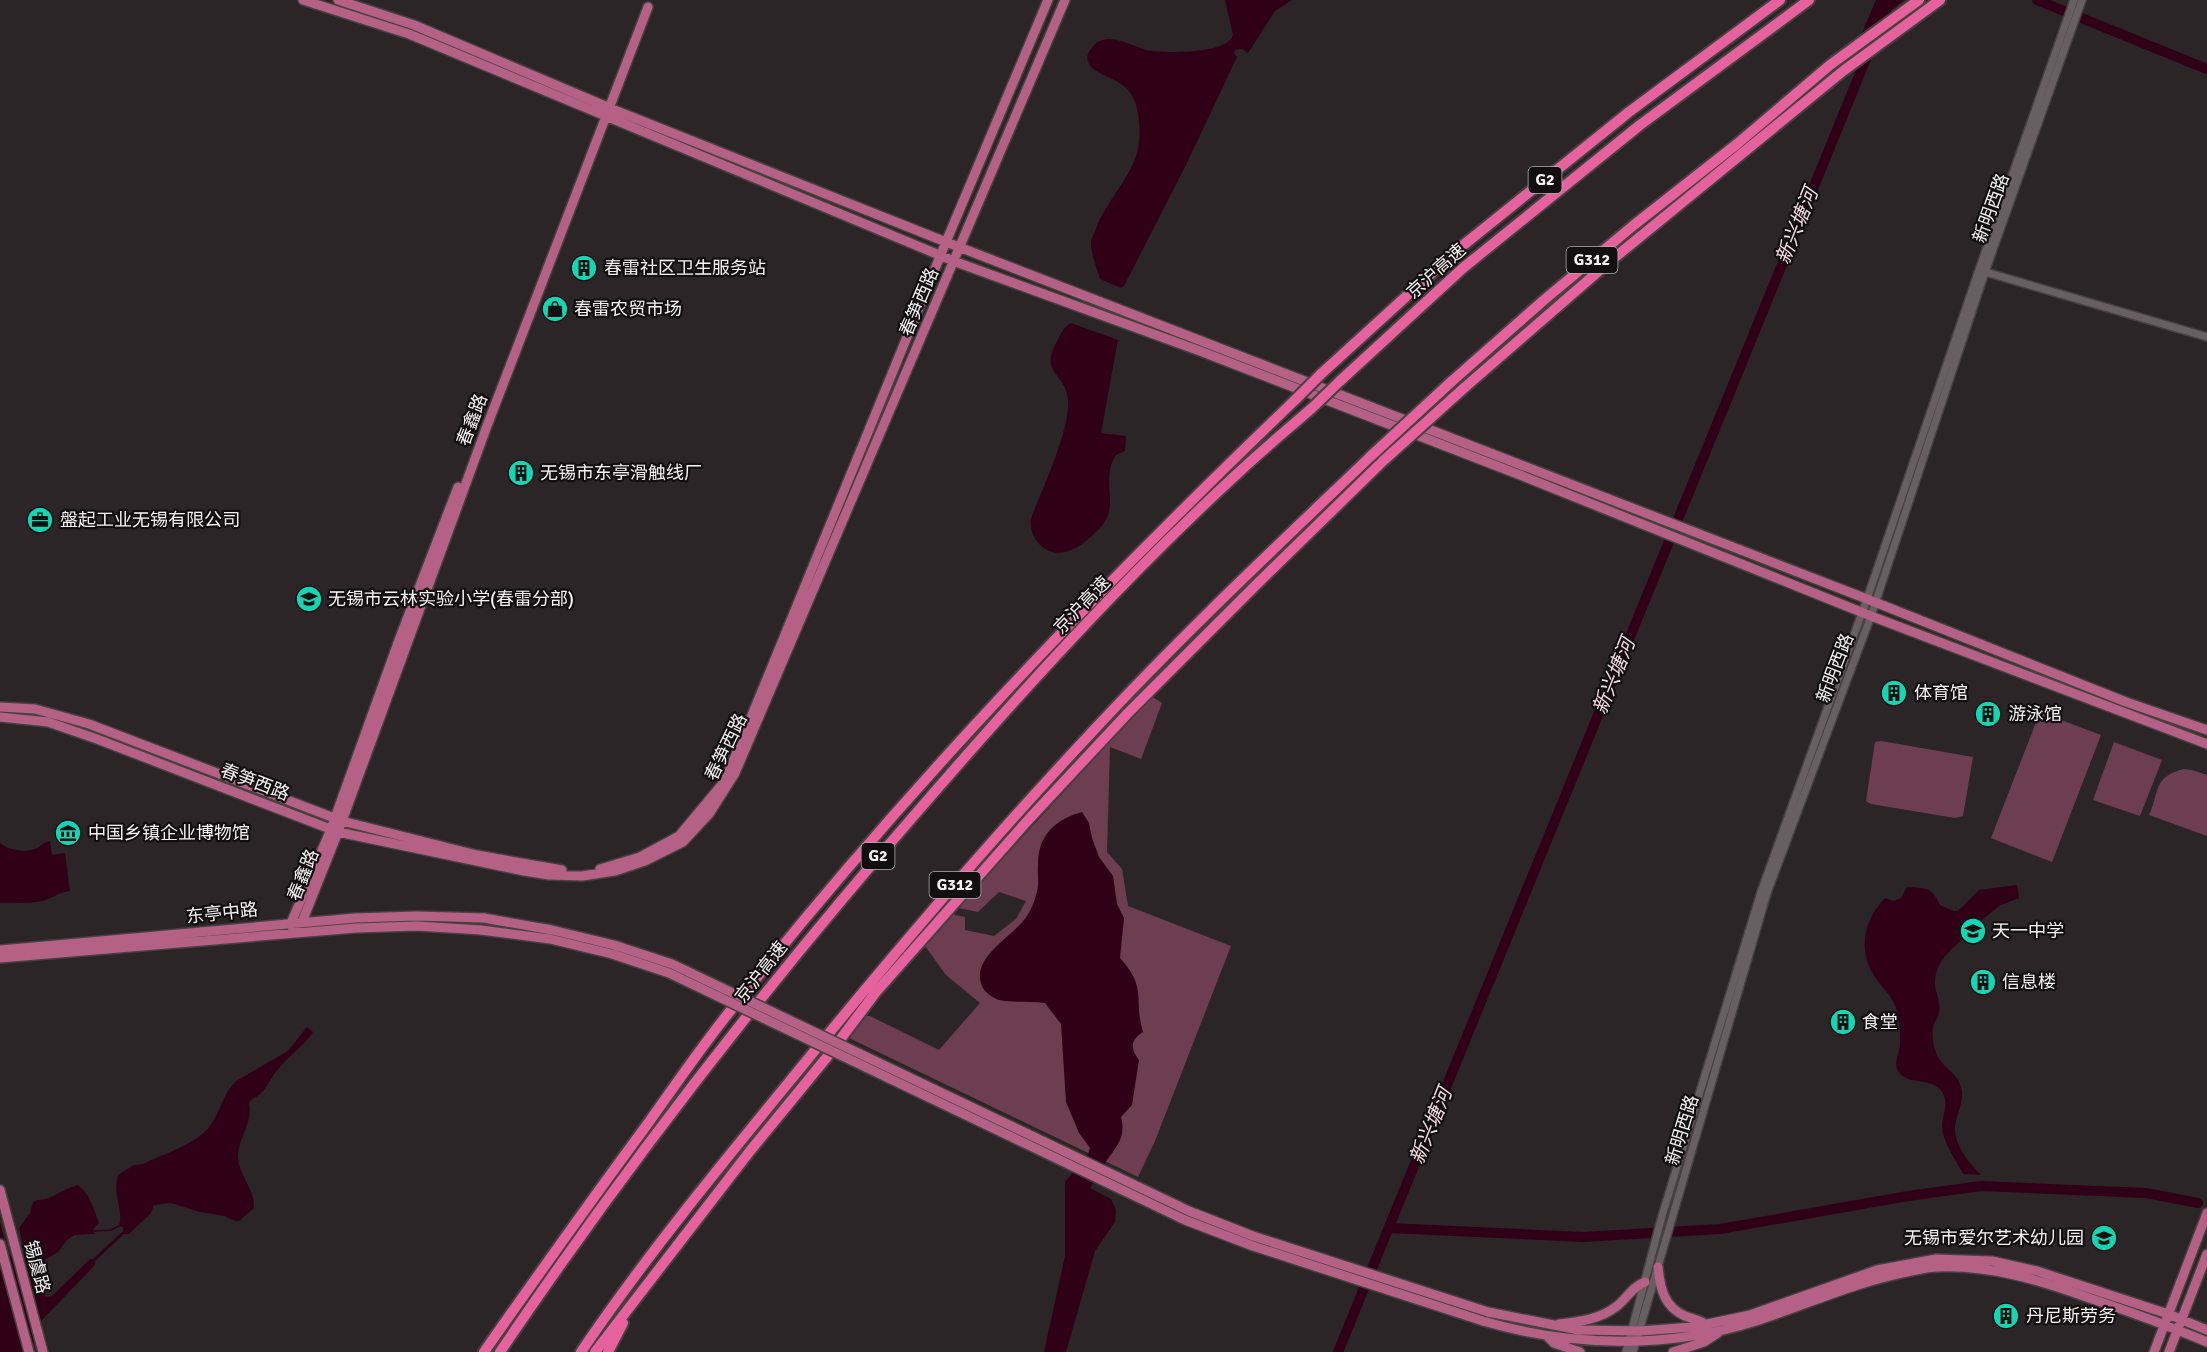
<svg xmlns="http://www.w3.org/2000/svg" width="2207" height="1352" viewBox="0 0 2207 1352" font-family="Signika,'Noto Sans SC',sans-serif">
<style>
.green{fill:#6d3e50}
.water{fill:#300017}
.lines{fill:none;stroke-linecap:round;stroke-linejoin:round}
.stream{stroke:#300017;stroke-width:1.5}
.river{stroke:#300017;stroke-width:10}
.minor-casing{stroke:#464042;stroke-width:10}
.major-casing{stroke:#464042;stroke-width:12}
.highway-casing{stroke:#464042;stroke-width:14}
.minor{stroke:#685f62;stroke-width:7}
.major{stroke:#b46185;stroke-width:9}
.highway{stroke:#e6629c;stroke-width:10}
.major-bridge-casing{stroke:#464042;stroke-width:12;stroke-linecap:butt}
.highway-bridge-casing{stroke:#464042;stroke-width:14;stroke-linecap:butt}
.major-bridge{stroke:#b46185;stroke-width:9}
.highway-bridge{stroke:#e6629c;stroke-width:10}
.labels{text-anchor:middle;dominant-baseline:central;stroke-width:4.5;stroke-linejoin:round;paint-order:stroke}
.shield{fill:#120f10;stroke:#b2adae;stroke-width:1.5}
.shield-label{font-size:16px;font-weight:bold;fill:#f6f1f2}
.street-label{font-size:18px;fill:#f6f1f2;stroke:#120f10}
.poi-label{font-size:18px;fill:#f6f1f2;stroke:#120f10;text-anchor:start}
.water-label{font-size:20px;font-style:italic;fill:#f3dbe3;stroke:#120f10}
</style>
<rect width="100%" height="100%" fill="#2c2527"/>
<path class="green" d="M 1151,696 L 1162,703 L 1141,759 L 1110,747 L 1107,852 L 1122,869 L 1128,906 L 1231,946 L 1155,1141 L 1138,1177 L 847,1037 L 863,1016 L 870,1016 L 939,1050 L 980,1003 L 946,975 L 925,946 L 951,914 L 965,917 L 965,930 L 994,936 L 1016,919 L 1026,901 L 999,892 L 978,912 L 958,908 Z
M 2040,712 L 2101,735 L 2052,862 L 1991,838 Z
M 1881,741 L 1973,757 L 1963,816 L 1955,818 L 1871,804 L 1866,801 L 1875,742 Z
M 2114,742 L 2162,760 L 2140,816 L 2093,800 Z
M 2184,769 L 2192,770 L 2207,775 L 2207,836 L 2149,815 C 2160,792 2152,777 2184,769 Z"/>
<path class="water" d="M 1225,0 L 1292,0 L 1275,11 L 1248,53 L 1242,49 L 1235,50 L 1234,53 L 1237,57 L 1185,167 L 1124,286 L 1121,288 L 1100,279 C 1097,268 1091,255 1091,243 C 1091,238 1095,232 1097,226 C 1112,190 1144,168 1139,124 C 1138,110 1136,97 1125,87 C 1114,76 1077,71 1090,50 C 1091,49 1095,44 1096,43 C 1113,31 1135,49 1152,51 C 1169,53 1227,54 1233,35 Z
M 1876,0 L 1904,0 L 1861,35 Z
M 1071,323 L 1118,340 L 1101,433 L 1126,436 L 1125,451 L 1116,455 C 1099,481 1122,506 1099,529 C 1091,537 1079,548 1069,551 C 1047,559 1028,539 1031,518 C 1042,490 1071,428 1068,399 C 1065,372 1039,375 1057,341 C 1061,333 1063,328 1071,323 Z
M 1082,812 L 1089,823 L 1092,838 L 1099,857 L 1113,876 L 1117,904 L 1124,918 L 1120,958 C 1148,989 1133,998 1143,1032 C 1130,1041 1130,1048 1139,1060 L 1132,1105 L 1121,1117 C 1126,1136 1118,1145 1107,1160 C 1101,1169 1096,1179 1090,1188 L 1111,1199 L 1116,1210 L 1115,1222 L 1095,1251 L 1066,1352 L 1044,1352 L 1065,1256 L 1065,1182 L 1088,1154 L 1090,1148 L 1079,1133 L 1066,1102 L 1061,1024 L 1045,1003 C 1030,1001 1014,1003 999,1000 C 993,998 984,992 982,986 C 970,957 1013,937 1027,916 C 1031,910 1034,902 1036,895 C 1040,884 1037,875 1038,864 C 1038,835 1056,819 1082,812 Z
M 50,841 L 52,855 L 65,853 L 70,891 C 60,892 56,896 48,899 C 33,905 15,902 0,903 L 0,843 C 9,851 27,853 37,848 C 42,845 45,842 50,841 Z
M 2017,885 L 2019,898 L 1999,906 L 1972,928 L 1973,931 C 1956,946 1934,959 1935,985 C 1936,994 1941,1002 1939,1012 C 1939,1016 1936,1020 1934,1024 C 1931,1033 1933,1046 1937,1055 C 1944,1070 1960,1073 1962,1092 C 1963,1104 1956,1115 1955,1127 C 1954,1145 1969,1163 1981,1175 L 1963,1174 C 1956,1160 1943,1143 1942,1127 C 1942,1116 1948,1107 1944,1096 C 1936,1074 1908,1088 1898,1071 C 1893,1063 1900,1052 1900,1044 C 1900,1034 1900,1021 1897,1012 C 1894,997 1883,989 1875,977 C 1857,951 1864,919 1885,898 L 1894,901 L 1901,898 L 1907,887 C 1926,888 1932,887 1940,905 L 1954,911 L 1958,911 L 1979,890 Z
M 307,1027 L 313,1032 C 305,1045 290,1055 280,1067 C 272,1075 268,1087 260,1094 C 256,1098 252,1098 249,1103 C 254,1122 237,1139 238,1158 C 240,1177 255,1190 254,1208 L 239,1221 L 235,1221 L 224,1216 L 200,1212 L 171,1203 L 154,1205 L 151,1213 L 129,1234 L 124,1234 L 95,1261 L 95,1265 L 42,1320 L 30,1352 L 0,1352 L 0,1222 L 8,1254 L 12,1257 L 22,1256 L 25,1253 L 19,1228 L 30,1213 L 33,1202 L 37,1200 C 50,1201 64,1188 78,1185 C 90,1194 94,1209 99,1223 L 93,1229 L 94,1234 L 75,1235 L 67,1240 L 58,1252 L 40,1263 L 34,1270 L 34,1275 L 41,1293 L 47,1297 L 52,1296 L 90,1259 L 93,1259 L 123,1231 L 123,1227 L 119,1226 C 124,1208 112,1196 118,1175 L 134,1165 L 143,1164 C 165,1153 195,1145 210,1126 C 221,1111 223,1093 236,1081 L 288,1051 Z"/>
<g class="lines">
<path class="stream" d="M 94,1231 L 111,1230 L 119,1226"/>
<path class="river" d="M 2037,0 L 2207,69
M 1389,1228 L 1583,1237 L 1720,1229 L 1908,1196 L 1981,1186 L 2146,1193 L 2198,1203
M 1338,1352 L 1890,0"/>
<g class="minor-casing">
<path id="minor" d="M 1982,271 L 2207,337
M 1626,1352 L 1662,1216 L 1761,892 L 1867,599 L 1979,270 L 2074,0
M 1633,1352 L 1767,893 L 1871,616 L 1985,272 L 2082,0"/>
</g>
<g class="major-casing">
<path id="major" d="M 303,0 L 409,34 L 956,262 L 1200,351 L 1520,475 L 1871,616 L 2207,744
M 338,0 L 414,25 L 617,111 L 946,242 L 1867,599 L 2126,702 L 2207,730
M 0,707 L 35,709 L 89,724 L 342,821 L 477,855 L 562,870
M 0,717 L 48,722 L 97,739 L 338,832 L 524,871 L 549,875 L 582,876 L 615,871 L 645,861 L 683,842 L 709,814 L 735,773 L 1065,0
M 600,869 L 640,857 L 679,836 L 725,781 L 946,242 L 1048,0
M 294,933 L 302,922 L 338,832 L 487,426 L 648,7
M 294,933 L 291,923 L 294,916 L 331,829 L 399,640 L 458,487
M 0,950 L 355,918 L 417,916 L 484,918
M 0,958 L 356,928 L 417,926 L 481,930
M 0,1190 L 43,1352
M 0,1244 L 29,1352
M 1658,1267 C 1660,1288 1664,1307 1685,1316 C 1693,1319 1700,1320 1707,1325
M 1488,1312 L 1579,1330 L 1640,1331 L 1693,1327 L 1750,1315 L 1877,1270 L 1936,1259 L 1992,1261 L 2037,1271 L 2168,1314 L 2207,1330
M 1483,1321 C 1571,1347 1668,1349 1756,1321 C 1806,1305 1855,1282 1907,1272 C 1917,1270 1928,1267 1938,1267 C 1993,1265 2042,1281 2092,1299 C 2131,1312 2169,1326 2207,1342
M 1559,1324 C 1579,1322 1601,1319 1617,1306 C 1627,1298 1633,1286 1645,1282
M 1548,1337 L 1554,1343 L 1580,1352
M 1673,1352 L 1704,1342 L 1718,1333
M 2154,1352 L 2207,1213
M 2169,1352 L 2207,1254"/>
</g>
<g class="highway-casing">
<path id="highway" d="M 1321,374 L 1456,251 L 1629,112 L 1780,0
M 1340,381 L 1463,268 L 1640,125 L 1809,0
M 1451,382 L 1544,300 L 1634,225 L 1737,144 L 1830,65 L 1919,0
M 1464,388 L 1608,263 L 1843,71 L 1940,0
M 484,1352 C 538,1275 593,1198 649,1122 C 676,1084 702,1046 731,1010 C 903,792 1095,592 1295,400
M 500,1352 C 628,1163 768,983 918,811 C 1019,694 1123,579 1237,474 C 1261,451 1287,430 1312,408
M 581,1352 C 646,1256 721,1165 794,1076 C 890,958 989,842 1093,731 C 1182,635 1277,546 1371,456
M 595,1352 L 750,1151 L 827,1057 L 876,992 L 1029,819 L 1128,713 L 1258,583 L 1383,461
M 608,1352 L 623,1323"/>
</g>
<use href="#minor" class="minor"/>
<use href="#major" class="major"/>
<use href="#highway" class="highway"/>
<g class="major-bridge-casing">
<path id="major-bridge" d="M 484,918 L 552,930 L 614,945 L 672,964 L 1189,1211 L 1253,1236 L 1488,1312
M 481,930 L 550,939 L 612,954 L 669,973 L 1185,1220 L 1250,1245 L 1483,1321"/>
</g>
<g class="highway-bridge-casing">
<path id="highway-bridge" d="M 1295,400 L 1321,374
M 1312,408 L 1340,381
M 1371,456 L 1451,382
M 1383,461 L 1464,388"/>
</g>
<use href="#major-bridge" class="major-bridge"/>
<use href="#highway-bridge" class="highway-bridge"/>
</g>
<defs>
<g id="building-disc" transform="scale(1.35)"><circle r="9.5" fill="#16d5b3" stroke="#120f10"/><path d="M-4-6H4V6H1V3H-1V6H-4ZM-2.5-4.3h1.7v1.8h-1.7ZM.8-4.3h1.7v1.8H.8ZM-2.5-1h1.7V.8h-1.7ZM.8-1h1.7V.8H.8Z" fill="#111"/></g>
<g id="shop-disc" transform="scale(1.35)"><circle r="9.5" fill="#16d5b3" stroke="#120f10"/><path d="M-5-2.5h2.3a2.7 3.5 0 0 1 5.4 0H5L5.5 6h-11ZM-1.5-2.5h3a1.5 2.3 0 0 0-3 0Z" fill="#111"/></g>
<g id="office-disc" transform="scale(1.35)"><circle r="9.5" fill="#16d5b3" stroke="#120f10"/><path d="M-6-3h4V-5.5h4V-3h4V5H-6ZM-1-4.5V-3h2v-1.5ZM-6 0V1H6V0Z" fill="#111"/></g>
<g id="school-disc" transform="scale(1.35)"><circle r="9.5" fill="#16d5b3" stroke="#120f10"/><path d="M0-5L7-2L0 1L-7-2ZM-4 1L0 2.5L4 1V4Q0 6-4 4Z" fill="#111"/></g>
<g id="museum-disc" transform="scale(1.35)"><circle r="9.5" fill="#16d5b3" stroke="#120f10"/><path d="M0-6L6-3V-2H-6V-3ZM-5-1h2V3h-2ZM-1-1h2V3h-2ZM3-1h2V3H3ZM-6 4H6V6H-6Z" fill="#111"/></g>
</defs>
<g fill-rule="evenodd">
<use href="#building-disc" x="584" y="268"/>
<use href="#shop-disc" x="555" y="309"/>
<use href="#building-disc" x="521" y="473"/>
<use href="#office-disc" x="40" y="520"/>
<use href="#school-disc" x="309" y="599"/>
<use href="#building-disc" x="1894" y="693"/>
<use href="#building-disc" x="1988" y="714"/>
<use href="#museum-disc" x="68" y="833"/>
<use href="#school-disc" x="1973" y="931"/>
<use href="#building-disc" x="1983" y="982"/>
<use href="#building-disc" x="1843" y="1022"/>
<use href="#school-disc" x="2104" y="1238"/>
<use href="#building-disc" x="2006" y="1316"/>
</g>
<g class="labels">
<g class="shield">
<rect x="1528.5" y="167" width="33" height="26" rx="4.5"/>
<rect x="1566.5" y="247" width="51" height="26" rx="4.5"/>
<rect x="861.5" y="843" width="33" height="26" rx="4.5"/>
<rect x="929.5" y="872" width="51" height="26" rx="4.5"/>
</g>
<g class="shield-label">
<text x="1545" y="180">G2</text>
<text x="1592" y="260">G312</text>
<text x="878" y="856">G2</text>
<text x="955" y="885">G312</text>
</g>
<g class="street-label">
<text transform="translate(1991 208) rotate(-70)">新明西路</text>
<text transform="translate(1436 271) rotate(-42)">京沪高速</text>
<text transform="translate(919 302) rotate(-67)">春笋西路</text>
<text transform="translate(472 420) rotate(-69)">春鑫路</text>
<text transform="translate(1082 605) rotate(-46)">京沪高速</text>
<text transform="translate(1835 668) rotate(-69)">新明西路</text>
<text transform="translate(726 747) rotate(-64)">春笋西路</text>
<text transform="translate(255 782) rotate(21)">春笋西路</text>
<text transform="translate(303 875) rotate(-68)">春鑫路</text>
<text transform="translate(222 913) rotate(-6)">东亭中路</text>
<text transform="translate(761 972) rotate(-52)">京沪高速</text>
<text transform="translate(1682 1130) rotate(-73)">新明西路</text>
<text transform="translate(37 1267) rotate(75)">锡虞路</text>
</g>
<g class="poi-label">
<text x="604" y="268">春雷社区卫生服务站</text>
<text x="574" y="309">春雷农贸市场</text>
<text x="540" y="473">无锡市东亭滑触线厂</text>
<text x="60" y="520">盤起工业无锡有限公司</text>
<text x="328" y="599">无锡市云林实验小学(春雷分部)</text>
<text x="1914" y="693">体育馆</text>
<text x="2008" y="714">游泳馆</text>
<text x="88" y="833">中国乡镇企业博物馆</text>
<text x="1992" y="931">天一中学</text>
<text x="2002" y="982">信息楼</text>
<text x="1862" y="1022">食堂</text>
<text x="2084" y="1238" text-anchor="end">无锡市爱尔艺术幼儿园</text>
<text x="2026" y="1316">丹尼斯劳务</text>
</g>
<g class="water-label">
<text transform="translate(1797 226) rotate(-68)">新兴塘河</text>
<text transform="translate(1614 676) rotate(-68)">新兴塘河</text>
<text transform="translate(1431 1126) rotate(-68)">新兴塘河</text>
</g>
</g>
</svg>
